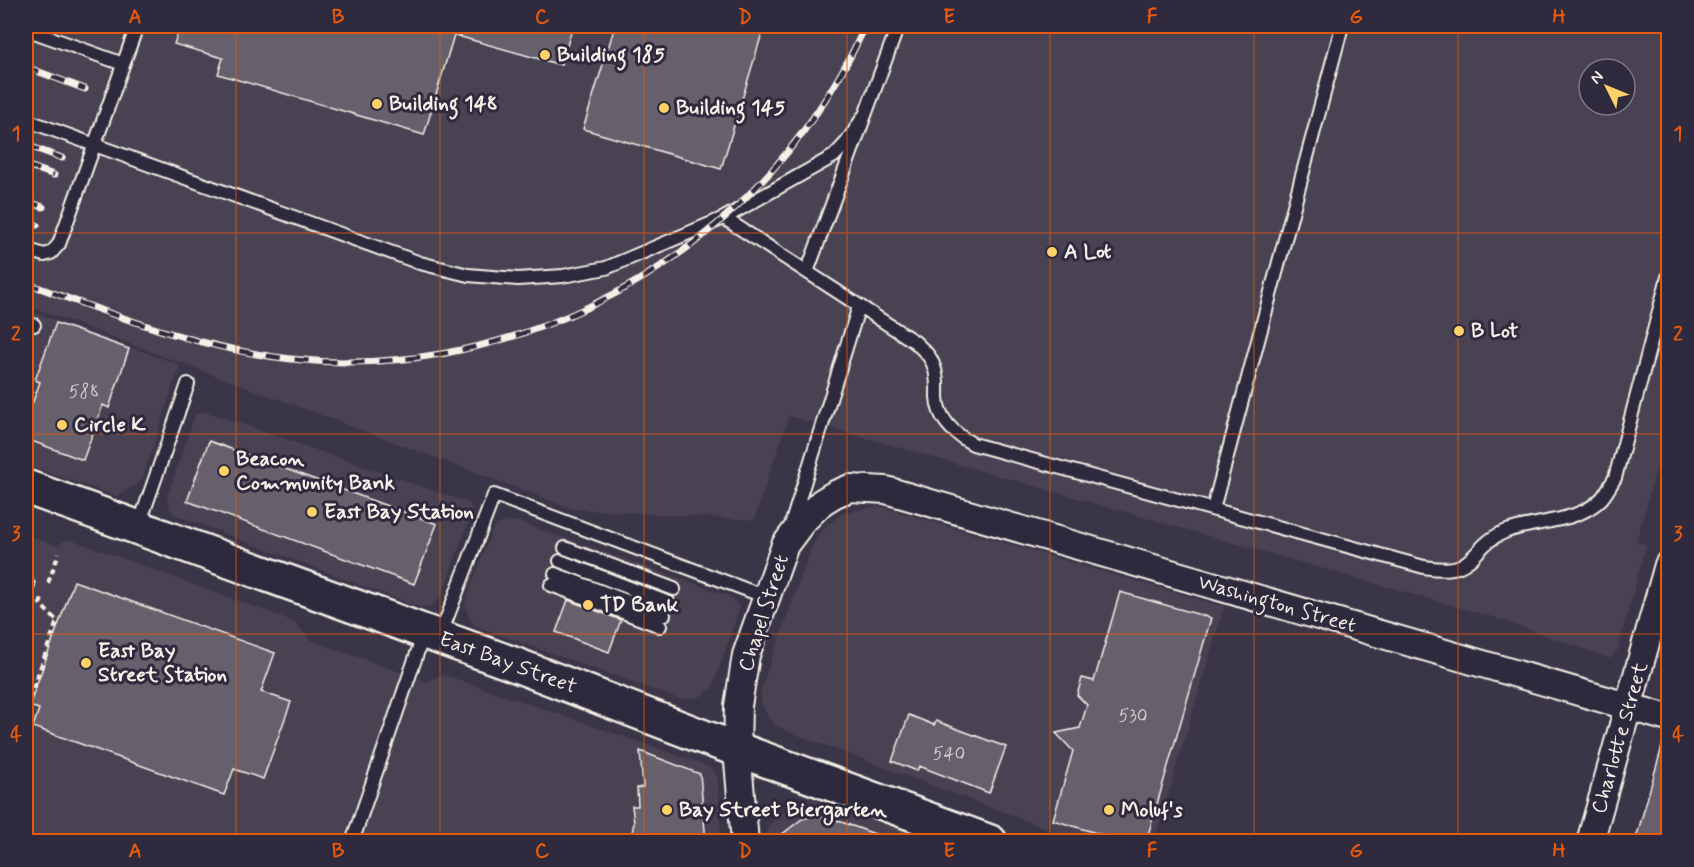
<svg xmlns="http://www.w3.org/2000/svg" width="1694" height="867" viewBox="0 0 1694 867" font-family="Mynerve,sans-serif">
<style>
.built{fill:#484352;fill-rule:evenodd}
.building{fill:#65616c;stroke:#f4f1e8;stroke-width:1.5}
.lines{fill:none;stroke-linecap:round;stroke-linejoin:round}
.lane-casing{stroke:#f4f1e8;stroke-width:16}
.street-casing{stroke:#f4f1e8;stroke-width:30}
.secondary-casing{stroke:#f4f1e8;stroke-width:38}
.path{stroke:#f4f1e8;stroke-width:4;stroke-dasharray:6 4.5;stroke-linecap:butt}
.lane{stroke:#2f2a3d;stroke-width:12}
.street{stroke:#2f2a3d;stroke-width:26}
.secondary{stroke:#2f2a3d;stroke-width:33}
.rail-casing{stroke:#f4f1e8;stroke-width:7}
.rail{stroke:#2f2a3d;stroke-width:4.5;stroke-dasharray:14;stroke-linecap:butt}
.grid{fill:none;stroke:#e8590c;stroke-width:1.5;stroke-opacity:0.55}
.poi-dot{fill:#ffd166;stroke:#2f2a3d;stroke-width:2}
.labels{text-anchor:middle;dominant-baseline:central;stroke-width:6;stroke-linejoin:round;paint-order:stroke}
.number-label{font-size:18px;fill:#d0cdc9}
.poi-label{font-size:21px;font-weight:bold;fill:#f4f1e8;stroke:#2f2a3d;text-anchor:start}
.street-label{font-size:21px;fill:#f4f1e8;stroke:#2f2a3d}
.neatline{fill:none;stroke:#e8590c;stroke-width:2}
.grid-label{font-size:20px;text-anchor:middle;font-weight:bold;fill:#e8590c}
</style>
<rect width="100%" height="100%" fill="#3b3647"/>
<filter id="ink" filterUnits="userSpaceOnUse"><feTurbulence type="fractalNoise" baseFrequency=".0167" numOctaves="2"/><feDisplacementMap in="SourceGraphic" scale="12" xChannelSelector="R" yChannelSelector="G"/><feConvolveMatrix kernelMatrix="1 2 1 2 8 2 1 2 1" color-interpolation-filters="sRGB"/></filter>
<g filter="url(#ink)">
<path class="built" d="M 26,26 L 1668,26 L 1668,427 L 1636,542 L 1646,545 L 1617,651 L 1610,658 L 1496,618 L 789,416 L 754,520 L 573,509 L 26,305 ZM 1589,69 L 1625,69 L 1625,105 L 1589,105 Z
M 26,310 L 180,365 L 143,478 L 133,487 L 116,496 L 26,465 Z
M 204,411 L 469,503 L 472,512 L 442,595 L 432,606 L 419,607 L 178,516 L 170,510 L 167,497 L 195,415 Z
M 878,506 L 1224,607 L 1154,841 L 1081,841 L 787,731 L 775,725 L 767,715 L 761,702 L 761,689 L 812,546 L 821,530 L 843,513 Z
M 516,521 L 729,596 L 740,607 L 712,689 L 699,697 L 682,700 L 475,626 L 469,618 L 465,603 L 493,528 L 503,522 Z
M 26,535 L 58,546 L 64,541 L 72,540 L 285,618 L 296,624 L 310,640 L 428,682 L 436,677 L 445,675 L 703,764 L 713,770 L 718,779 L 721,841 L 26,842 Z
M 809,800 L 828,802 L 934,841 L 766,842 L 768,828 L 774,819 L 795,803 Z"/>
<path class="building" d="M 180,26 L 573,26 L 561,65 L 454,35 L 424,135 L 218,74 L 223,58 L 174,44 Z
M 615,26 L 748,26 L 763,30 L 721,169 L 583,129 Z
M 56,323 L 129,349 L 109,408 L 103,405 L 83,460 L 26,439 L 26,421 L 40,382 L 35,380 Z
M 209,441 L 437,524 L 414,584 L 187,501 Z
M 74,581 L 275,653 L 261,692 L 291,702 L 263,779 L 234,769 L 224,795 L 33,727 L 39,709 L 29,706 Z
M 1120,592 L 1211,618 L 1146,842 L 1126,842 L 1053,820 L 1073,751 L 1056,733 L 1080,728 L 1087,705 L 1077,695 L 1082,678 L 1094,681 Z
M 568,600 L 621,620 L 609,652 L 556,632 Z
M 909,715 L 934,725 L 936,721 L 1006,747 L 989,793 L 919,766 L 917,771 L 892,761 Z
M 1663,743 L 1668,744 L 1668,842 L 1635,842 Z
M 640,751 L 700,774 L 706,842 L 630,842 L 634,823 L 632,806 L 638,806 L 637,788 L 643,787 Z
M 813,816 L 833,819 L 889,839 L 889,842 L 772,842 L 802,819 Z"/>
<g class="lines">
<g class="lane-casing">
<path id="lane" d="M 26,29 L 123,64
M 26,120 L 420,263 L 468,275 L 518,279 L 563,276 L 606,268 L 724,218 L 834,156 L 847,142 L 864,116
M 724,218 L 915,342 C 922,349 930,355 933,364 C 938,375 937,386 937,397 C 938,420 954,434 973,444 L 1424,567 C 1480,577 1468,545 1507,531 C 1538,520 1579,523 1602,498 C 1607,492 1611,484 1615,478 L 1668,277
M 26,249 L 44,255 L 51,253 L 59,244 L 137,26
M 807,272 L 898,26
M 26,325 L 34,325
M 1213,509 L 1342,26
M 791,525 L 859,306
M 138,528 L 188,384
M 565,548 L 674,589
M 560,561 L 669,603
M 555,574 L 664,615
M 26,584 L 28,585
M 551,585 L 660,626
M 440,636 L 494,495 L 766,597
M 352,842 L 424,633"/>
</g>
<g class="street-casing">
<path id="street" d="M 745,842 L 737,750 L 738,706 L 746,655 L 785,545 L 803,521 L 822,502 L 835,494 L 850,488 L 886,490 L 1668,718
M 1590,842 L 1668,565"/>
</g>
<g class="secondary-casing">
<path id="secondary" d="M 26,487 L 516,665 L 706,738 L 990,842"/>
</g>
<path class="path" d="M 48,583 L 59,553
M 26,708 L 57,621 L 40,604 L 42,599"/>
<use href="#lane" class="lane"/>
<use href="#street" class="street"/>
<use href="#secondary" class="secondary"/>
<g class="rail-casing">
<path id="rail" d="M 26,67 L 85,89
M 26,145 L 62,158
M 26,165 L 54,175
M 26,201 L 43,207
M 26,221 L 37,225
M 26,283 C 112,314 199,349 291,359 C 495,381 704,281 817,112 C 835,85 852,56 865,26"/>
</g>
<use href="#rail" class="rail"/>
</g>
</g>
<path class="grid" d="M 236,26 L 236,842M 440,26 L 440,842M 644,26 L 644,842M 847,26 L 847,842M 1050,26 L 1050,842M 1254,26 L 1254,842M 1458,26 L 1458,842M 26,233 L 1668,233M 26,434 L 1668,434M 26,634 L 1668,634"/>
<g class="poi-dot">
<circle cx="545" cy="55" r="6"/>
<circle cx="377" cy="104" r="6"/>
<circle cx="664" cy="108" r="6"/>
<circle cx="1052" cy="252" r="6"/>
<circle cx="1459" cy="331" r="6"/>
<circle cx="62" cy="425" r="6"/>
<circle cx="224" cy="471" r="6"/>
<circle cx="312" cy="512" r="6"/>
<circle cx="588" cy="605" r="6"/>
<circle cx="86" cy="663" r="6"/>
<circle cx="667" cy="810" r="6"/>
<circle cx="1109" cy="810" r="6"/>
</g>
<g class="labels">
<g class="number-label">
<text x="84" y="392">588</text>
<text x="1133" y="716">530</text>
<text x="949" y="754">540</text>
</g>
<g class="poi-label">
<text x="557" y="55">Building 185</text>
<text x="389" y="104">Building 148</text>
<text x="676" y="108">Building 145</text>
<text x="1064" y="252">A Lot</text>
<text x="1471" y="331">B Lot</text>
<text x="74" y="425">Circle K</text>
<text x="236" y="459">Beacon<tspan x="236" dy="24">Community Bank</tspan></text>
<text x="324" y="512">East Bay Station</text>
<text x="600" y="605">TD Bank</text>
<text x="98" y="651">East Bay<tspan x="98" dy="24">Street Station</tspan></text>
<text x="679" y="810">Bay Street Biergarten</text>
<text x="1121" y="810">Moluf's</text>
</g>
<g class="street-label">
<text transform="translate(1277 604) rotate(16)">Washington Street</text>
<text transform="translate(764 613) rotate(-72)">Chapel Street</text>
<text transform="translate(508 663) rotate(20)">East Bay Street</text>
<text transform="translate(1620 738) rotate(-74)">Charlotte Street</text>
</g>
</g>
<rect width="1694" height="867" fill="none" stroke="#2f2a3d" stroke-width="66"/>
<g transform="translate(1607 87) rotate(313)"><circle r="28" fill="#2f2a3d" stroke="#7e7a81" stroke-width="1.5"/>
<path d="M0-4.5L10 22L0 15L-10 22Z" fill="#ffd166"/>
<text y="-9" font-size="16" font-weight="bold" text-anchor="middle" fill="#f4f1e8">N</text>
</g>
<rect x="33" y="33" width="1628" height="801" class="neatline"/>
<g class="grid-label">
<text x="135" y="23">A</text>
<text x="338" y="23">B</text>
<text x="542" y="23">C</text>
<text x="745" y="23">D</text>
<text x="949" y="23">E</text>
<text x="1152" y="23">F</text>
<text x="1356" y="23">G</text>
<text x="1559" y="23">H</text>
<text x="16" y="140">1</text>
<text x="1678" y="140">1</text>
<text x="16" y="340">2</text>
<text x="1678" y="340">2</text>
<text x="16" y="540">3</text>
<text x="1678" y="540">3</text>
<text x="16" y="741">4</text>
<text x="1678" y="741">4</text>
<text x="135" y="857">A</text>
<text x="338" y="857">B</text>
<text x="542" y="857">C</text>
<text x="745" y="857">D</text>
<text x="949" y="857">E</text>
<text x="1152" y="857">F</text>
<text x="1356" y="857">G</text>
<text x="1559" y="857">H</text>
</g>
</svg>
